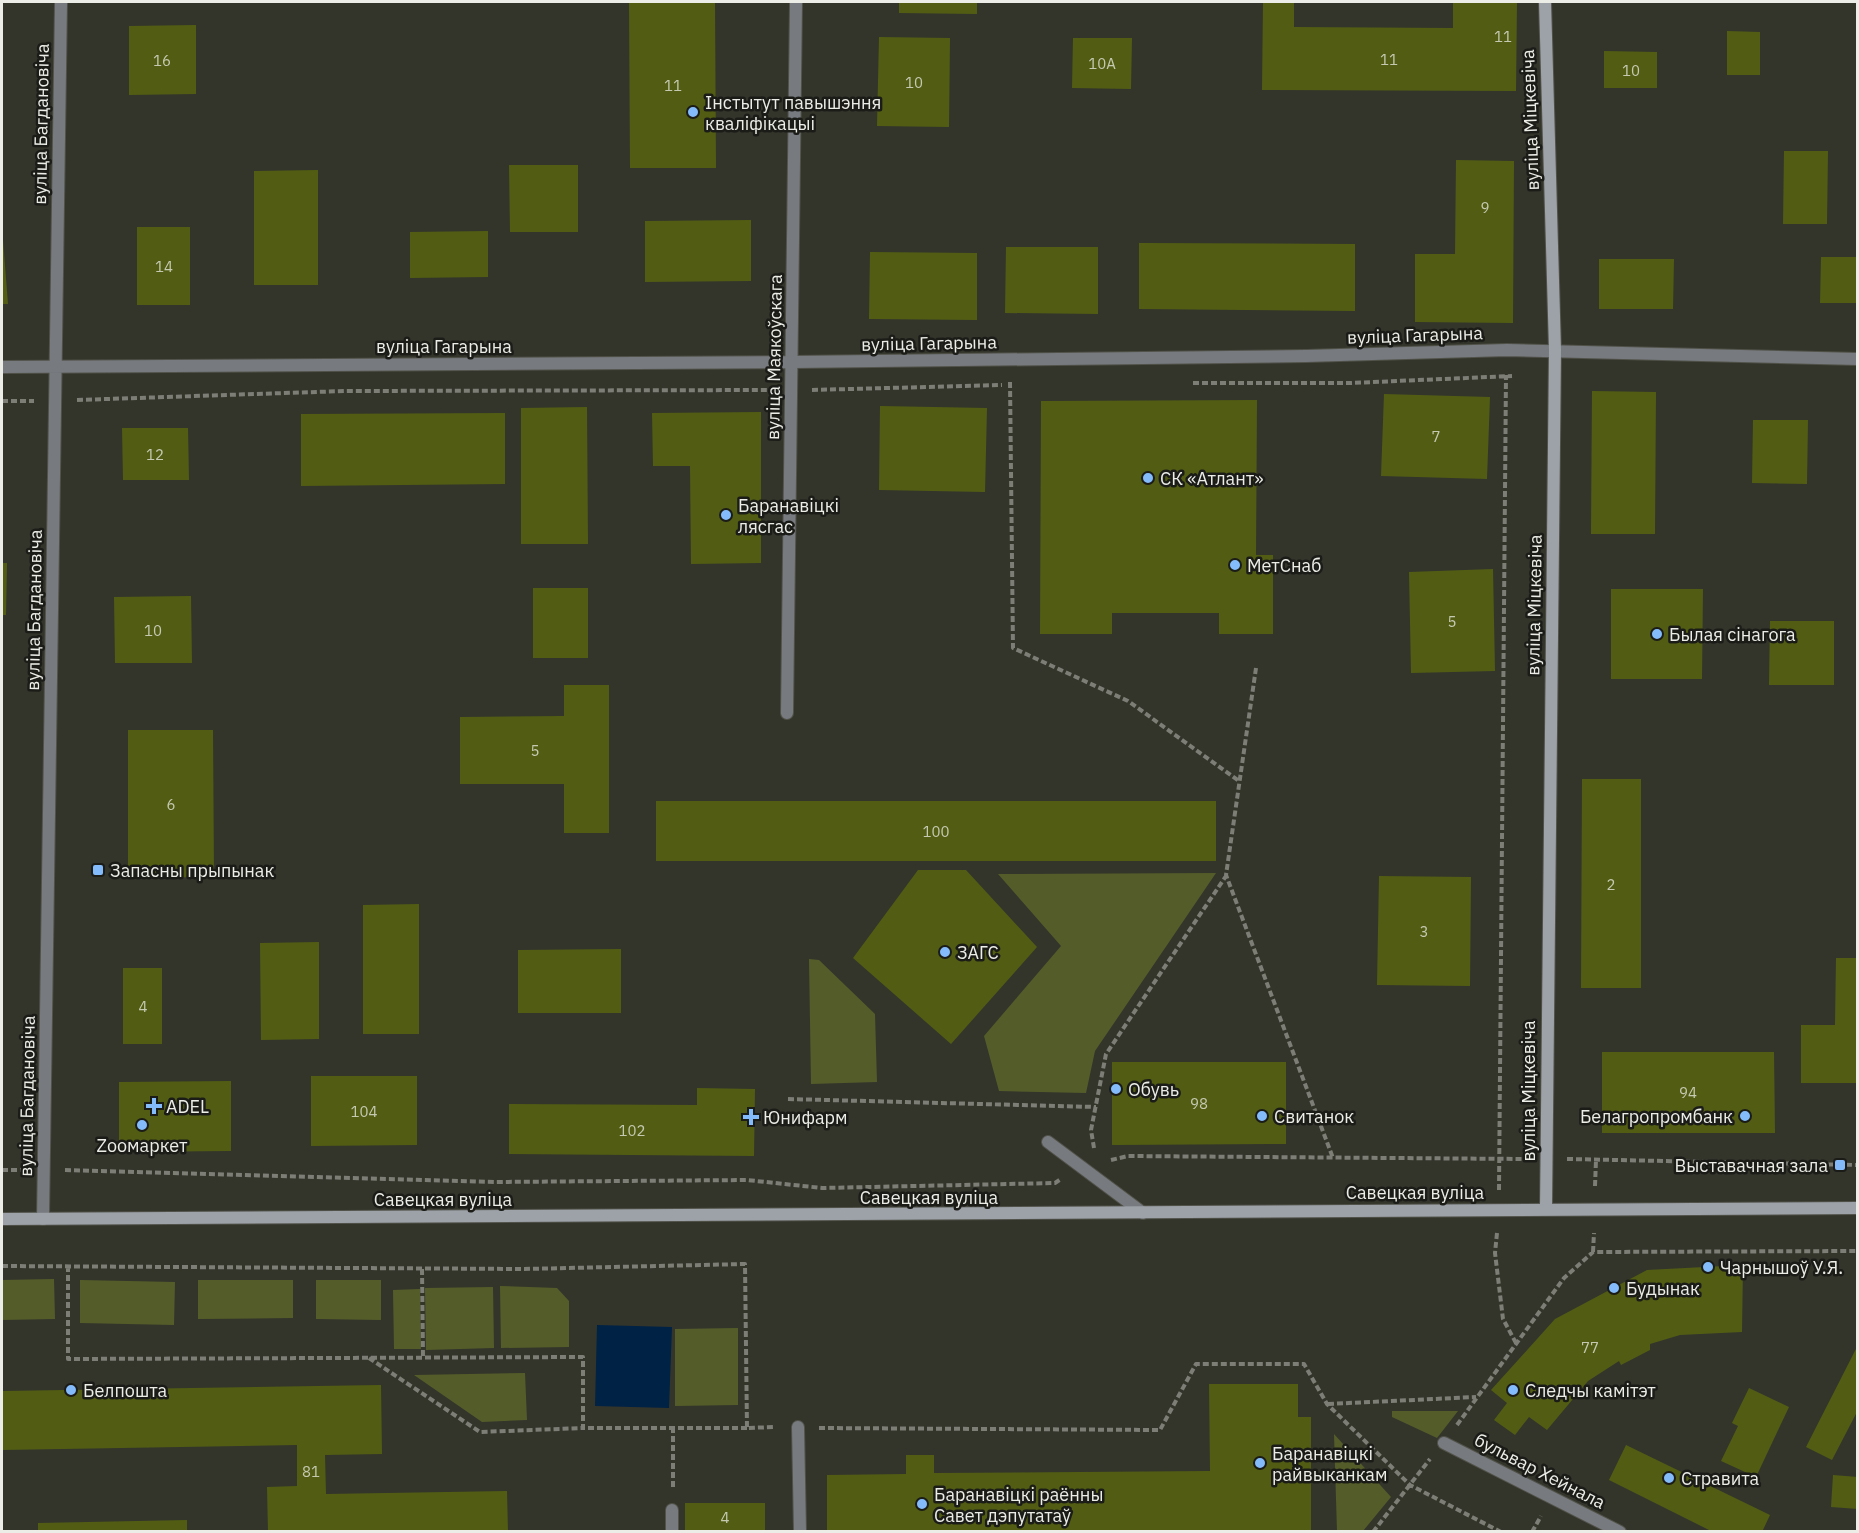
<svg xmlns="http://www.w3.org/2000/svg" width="1859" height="1533" viewBox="0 0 1859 1533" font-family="'IBM Plex Sans',sans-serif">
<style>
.green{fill:#545d29}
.water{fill:#002245}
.building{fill:#525d13}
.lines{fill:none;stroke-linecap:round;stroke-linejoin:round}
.lane-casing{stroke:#515249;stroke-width:14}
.street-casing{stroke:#515249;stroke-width:14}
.secondary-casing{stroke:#515249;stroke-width:14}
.path{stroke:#7d7e76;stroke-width:4;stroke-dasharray:6 3;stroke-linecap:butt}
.lane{stroke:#777a7f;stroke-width:12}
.street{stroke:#777a7f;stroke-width:12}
.secondary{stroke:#9da2a9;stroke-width:12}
.poi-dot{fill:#84bcfb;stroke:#1b1c18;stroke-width:2}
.labels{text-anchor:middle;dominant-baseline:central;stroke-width:5;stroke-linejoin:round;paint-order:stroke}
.number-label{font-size:15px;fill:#c6c9b2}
.poi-label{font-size:18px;fill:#ecede7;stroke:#1b1c18;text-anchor:start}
.street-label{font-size:18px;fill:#ecede7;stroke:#1b1c18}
</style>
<rect width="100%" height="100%" fill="#33352b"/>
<path class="green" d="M 1216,873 L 1095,1051 L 1086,1093 L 999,1091 L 984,1036 L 1061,946 L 998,874 Z
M 809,959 L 819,960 L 875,1014 L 877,1082 L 811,1084 Z
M 54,1279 L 55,1319 L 2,1320 L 2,1280 Z
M 80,1280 L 175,1282 L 174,1325 L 80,1323 Z
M 198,1280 L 293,1280 L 293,1318 L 198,1319 Z
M 316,1280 L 381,1280 L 381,1320 L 316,1319 Z
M 500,1286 L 557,1288 L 569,1301 L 569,1347 L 501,1348 Z
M 493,1287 L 494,1348 L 426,1350 L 425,1288 Z
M 420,1289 L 421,1349 L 394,1349 L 393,1290 Z
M 738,1328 L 738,1405 L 675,1406 L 675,1329 Z
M 525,1373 L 527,1420 L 482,1422 L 414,1375 Z
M 1392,1411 L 1458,1411 L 1437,1438 L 1392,1417 Z
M 1334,1434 L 1391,1497 L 1363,1531 L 1337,1531 Z"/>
<path class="water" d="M 597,1325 L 672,1327 L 669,1408 L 595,1406 Z"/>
<path class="building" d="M 629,2 L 715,2 L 716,168 L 630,168 Z
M 899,2 L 977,2 L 977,14 L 899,13 Z
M 1263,2 L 1294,2 L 1294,27 L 1453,28 L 1453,2 L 1517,2 L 1516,91 L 1262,90 Z
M 196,25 L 196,94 L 129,95 L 129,26 Z
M 1727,31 L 1760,32 L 1760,75 L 1727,75 Z
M 879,37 L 950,38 L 949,127 L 877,126 Z
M 1073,38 L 1132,38 L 1131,89 L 1072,88 Z
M 1604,51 L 1657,52 L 1657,88 L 1604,88 Z
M 1784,151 L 1828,151 L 1827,224 L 1783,224 Z
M 1456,160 L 1514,161 L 1513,323 L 1415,322 L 1415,254 L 1455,254 Z
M 509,165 L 578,165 L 578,232 L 510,232 Z
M 318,170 L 318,285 L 254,285 L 254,171 Z
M 751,220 L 751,281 L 645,282 L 645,221 Z
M 2,227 L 8,304 L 2,304 Z
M 137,227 L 190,227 L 190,305 L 137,305 Z
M 488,231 L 488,277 L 410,278 L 410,232 Z
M 1139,243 L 1355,244 L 1355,311 L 1139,309 Z
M 1006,247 L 1098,247 L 1098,314 L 1005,313 Z
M 870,252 L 977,253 L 977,320 L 869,319 Z
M 1821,257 L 1858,257 L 1858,303 L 1820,303 Z
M 1599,259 L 1674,259 L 1673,309 L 1599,309 Z
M 1592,391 L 1656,392 L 1655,534 L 1591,534 Z
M 1384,394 L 1490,397 L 1487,479 L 1381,476 Z
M 1257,400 L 1256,555 L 1273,555 L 1273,634 L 1219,634 L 1219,613 L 1112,613 L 1112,634 L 1040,634 L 1041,401 Z
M 880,406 L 987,408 L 985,492 L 879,490 Z
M 587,407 L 588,544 L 521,544 L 521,408 Z
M 761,412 L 761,563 L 691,564 L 690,466 L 653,466 L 652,413 Z
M 505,413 L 505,484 L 301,486 L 301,414 Z
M 1753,420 L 1808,420 L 1807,484 L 1752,483 Z
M 122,428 L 188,428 L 189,480 L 123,480 Z
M 2,563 L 7,563 L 6,615 L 2,615 Z
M 1493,569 L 1495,671 L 1411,673 L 1409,572 Z
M 533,588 L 588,588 L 588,658 L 533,658 Z
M 1611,589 L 1703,589 L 1702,679 L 1611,679 Z
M 191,596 L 192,663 L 115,663 L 114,597 Z
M 1770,621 L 1834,621 L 1834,685 L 1769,685 Z
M 564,685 L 609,685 L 609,833 L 564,833 L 564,784 L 460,784 L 460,717 L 564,716 Z
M 128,730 L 213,730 L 214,877 L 128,878 Z
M 1582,779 L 1641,779 L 1641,988 L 1581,988 Z
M 656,801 L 1216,801 L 1216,861 L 656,861 Z
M 918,870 L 966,870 L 1037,947 L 951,1044 L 853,958 Z
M 1379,876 L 1471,877 L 1470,986 L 1377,985 Z
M 419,904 L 419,1034 L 363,1034 L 363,905 Z
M 319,942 L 319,1039 L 261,1040 L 260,943 Z
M 621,949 L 621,1013 L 518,1013 L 518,950 Z
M 1836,958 L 1858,958 L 1858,1083 L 1801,1083 L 1801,1025 L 1835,1025 Z
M 123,968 L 162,968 L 162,1044 L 123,1044 Z
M 1602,1052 L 1774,1052 L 1775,1133 L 1602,1133 Z
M 1112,1062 L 1286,1062 L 1286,1144 L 1112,1145 Z
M 311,1076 L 417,1076 L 417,1145 L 311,1146 Z
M 231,1081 L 231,1151 L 119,1152 L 119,1082 Z
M 697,1088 L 755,1089 L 754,1156 L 509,1154 L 509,1104 L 697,1105 Z
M 1743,1265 L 1742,1332 L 1680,1335 L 1650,1344 L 1650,1350 L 1621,1365 L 1619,1361 L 1588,1381 L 1547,1430 L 1529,1417 L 1515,1435 L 1494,1420 L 1507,1403 L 1491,1390 L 1555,1319 L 1647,1270 Z
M 1858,1345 L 1858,1410 L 1832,1460 L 1806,1447 Z
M 1209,1384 L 1298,1384 L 1298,1417 L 1311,1417 L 1311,1532 L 827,1532 L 827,1475 L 906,1474 L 906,1455 L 934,1455 L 934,1473 L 1210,1471 Z
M 381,1385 L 382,1454 L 325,1455 L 326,1494 L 507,1491 L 508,1532 L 268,1532 L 267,1487 L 297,1486 L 297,1445 L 2,1450 L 2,1391 Z
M 1749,1388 L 1789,1407 L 1756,1477 L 1721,1461 L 1738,1426 L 1732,1423 Z
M 1626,1445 L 1770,1515 L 1762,1532 L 1713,1532 L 1609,1480 Z
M 1833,1475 L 1858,1477 L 1858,1509 L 1831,1507 Z
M 685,1503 L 765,1503 L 765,1532 L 685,1532 Z
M 187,1520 L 187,1532 L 38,1532 L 38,1523 Z"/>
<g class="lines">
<g class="lane-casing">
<path id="lane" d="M 1048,1142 L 1143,1213
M 672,1532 L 672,1510"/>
</g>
<g class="street-casing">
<path id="street" d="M 2,367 L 793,362 L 1306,356 L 1507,350 L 1858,359
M 787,713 L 796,2
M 43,1219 L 61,2
M 798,1427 L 800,1532
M 1444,1443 L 1620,1532"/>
</g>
<g class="secondary-casing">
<path id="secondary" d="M 1545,2 L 1555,350 L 1546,1209
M 2,1219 L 1858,1208"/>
</g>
<path class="path" d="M 1010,382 L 1013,648 L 1128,701 L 1239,781
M 1193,383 L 1351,383 L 1512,376
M 812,390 L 1002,385
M 77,400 L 345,391 L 769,390
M 2,401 L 34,401
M 1256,668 L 1226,875 L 1333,1158
M 788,1099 L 1096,1107
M 1094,1148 L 1091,1130 L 1106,1054 L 1226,876
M 1567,1159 L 1858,1165
M 1111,1160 L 1128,1156 L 1524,1159
M 2,1170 L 22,1170
M 65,1170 L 496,1182 L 747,1180 L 822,1188 L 1055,1183 L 1061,1179
M 1595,1186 L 1596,1160
M 1499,1190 L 1506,375
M 1497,1233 L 1495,1253 L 1503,1319 L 1516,1343
M 1593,1252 L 1594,1233
M 2,1266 L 524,1269 L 745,1264 L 747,1428 L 775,1427
M 68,1266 L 68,1359 L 583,1357 L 583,1428 L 747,1428
M 422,1269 L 423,1357
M 369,1358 L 480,1432 L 583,1428
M 1328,1404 L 1476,1397
M 1457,1425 L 1564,1278 L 1593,1252 L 1858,1251
M 819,1428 L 1160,1430 L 1196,1364 L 1304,1364 L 1327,1404 L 1410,1485 L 1501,1532
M 673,1487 L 673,1428
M 1373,1532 L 1430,1459
M 1532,1532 L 1541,1516"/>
<use href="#lane" class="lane"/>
<use href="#street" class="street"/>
<use href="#secondary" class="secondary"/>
</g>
<g class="poi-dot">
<circle cx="693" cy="112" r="6"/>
<circle cx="1148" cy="478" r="6"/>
<circle cx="726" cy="515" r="6"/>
<circle cx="1235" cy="565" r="6"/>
<circle cx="1657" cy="634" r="6"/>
<rect x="92" y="864" width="12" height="12" rx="3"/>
<circle cx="945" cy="952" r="6"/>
<circle cx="1116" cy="1089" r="6"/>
<path d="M151 1097h6v6h6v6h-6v6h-6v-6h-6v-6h6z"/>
<circle cx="1262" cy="1116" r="6"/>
<circle cx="1745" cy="1116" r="6"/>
<path d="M748 1108h6v6h6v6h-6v6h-6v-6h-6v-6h6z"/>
<circle cx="142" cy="1125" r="6"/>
<rect x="1834" y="1159" width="12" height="12" rx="3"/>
<circle cx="1708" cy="1267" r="6"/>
<circle cx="1614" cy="1288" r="6"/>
<circle cx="71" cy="1390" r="6"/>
<circle cx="1513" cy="1390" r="6"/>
<circle cx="1260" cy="1463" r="6"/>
<circle cx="1669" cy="1478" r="6"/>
<circle cx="922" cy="1504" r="6"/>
</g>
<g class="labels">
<g class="number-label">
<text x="1503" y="36">11</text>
<text x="1389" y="59">11</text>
<text x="162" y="60">16</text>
<text x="1102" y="63">10А</text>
<text x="1631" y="70">10</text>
<text x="914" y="82">10</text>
<text x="673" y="85">11</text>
<text x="1485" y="207">9</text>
<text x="164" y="266">14</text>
<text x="1436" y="436">7</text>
<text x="155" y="454">12</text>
<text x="1452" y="621">5</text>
<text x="153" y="630">10</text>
<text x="535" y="750">5</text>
<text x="171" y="804">6</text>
<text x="936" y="831">100</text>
<text x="1611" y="884">2</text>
<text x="1424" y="931">3</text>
<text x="143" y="1006">4</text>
<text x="1688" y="1092">94</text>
<text x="1199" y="1103">98</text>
<text x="364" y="1111">104</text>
<text x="632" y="1130">102</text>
<text x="1590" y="1347">77</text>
<text x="311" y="1471">81</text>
<text x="725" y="1517">4</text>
</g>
<g class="poi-label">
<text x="705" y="102">Інстытут павышэння<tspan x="705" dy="21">кваліфікацыі</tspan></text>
<text x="1160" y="478">СК «Атлант»</text>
<text x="738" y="505">Баранавіцкі<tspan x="738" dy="21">лясгас</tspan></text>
<text x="1247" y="565">МетСнаб</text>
<text x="1669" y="634">Былая сінагога</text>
<text x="110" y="870">Запасны прыпынак</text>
<text x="957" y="952">ЗАГС</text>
<text x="1128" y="1089">Обувь</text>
<text x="166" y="1106">ADEL</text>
<text x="1274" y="1116">Свитанок</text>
<text x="1733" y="1116" text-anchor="end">Белагропромбанк</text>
<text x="763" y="1117">Юнифарм</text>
<text x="142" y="1145" text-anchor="middle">Zooмаркет</text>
<text x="1828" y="1165" text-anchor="end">Выставачная зала</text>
<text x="1720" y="1267">Чарнышоў У.Я.</text>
<text x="1626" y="1288">Будынак</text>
<text x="83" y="1390">Белпошта</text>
<text x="1525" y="1390">Следчы камітэт</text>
<text x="1272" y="1453">Баранавіцкі<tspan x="1272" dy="21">райвыканкам</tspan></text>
<text x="1681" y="1478">Стравита</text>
<text x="934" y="1494">Баранавіцкі раённы<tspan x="934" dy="21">Савет дэпутатаў</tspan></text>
</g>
<g class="street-label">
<text transform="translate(1530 120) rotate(-92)">вуліца Міцкевіча</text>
<text transform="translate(41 124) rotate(-89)">вуліца Багдановіча</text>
<text transform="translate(1415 335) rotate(-2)">вуліца Гагарына</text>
<text transform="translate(929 343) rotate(-1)">вуліца Гагарына</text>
<text x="444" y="346">вуліца Гагарына</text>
<text transform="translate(774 357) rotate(-89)">вуліца Маякоўскага</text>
<text transform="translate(1534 605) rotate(-89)">вуліца Міцкевіча</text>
<text transform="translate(34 610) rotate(-89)">вуліца Багдановіча</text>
<text transform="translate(1528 1091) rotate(-90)">вуліца Міцкевіча</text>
<text transform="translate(27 1096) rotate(-89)">вуліца Багдановіча</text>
<text x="1415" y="1192">Савецкая вуліца</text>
<text x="929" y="1197">Савецкая вуліца</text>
<text x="443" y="1199">Савецкая вуліца</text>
<text transform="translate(1540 1471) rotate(27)">бульвар Хейнала</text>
</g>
</g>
<rect width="1859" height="1533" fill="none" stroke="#ecede7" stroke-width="6"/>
</svg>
